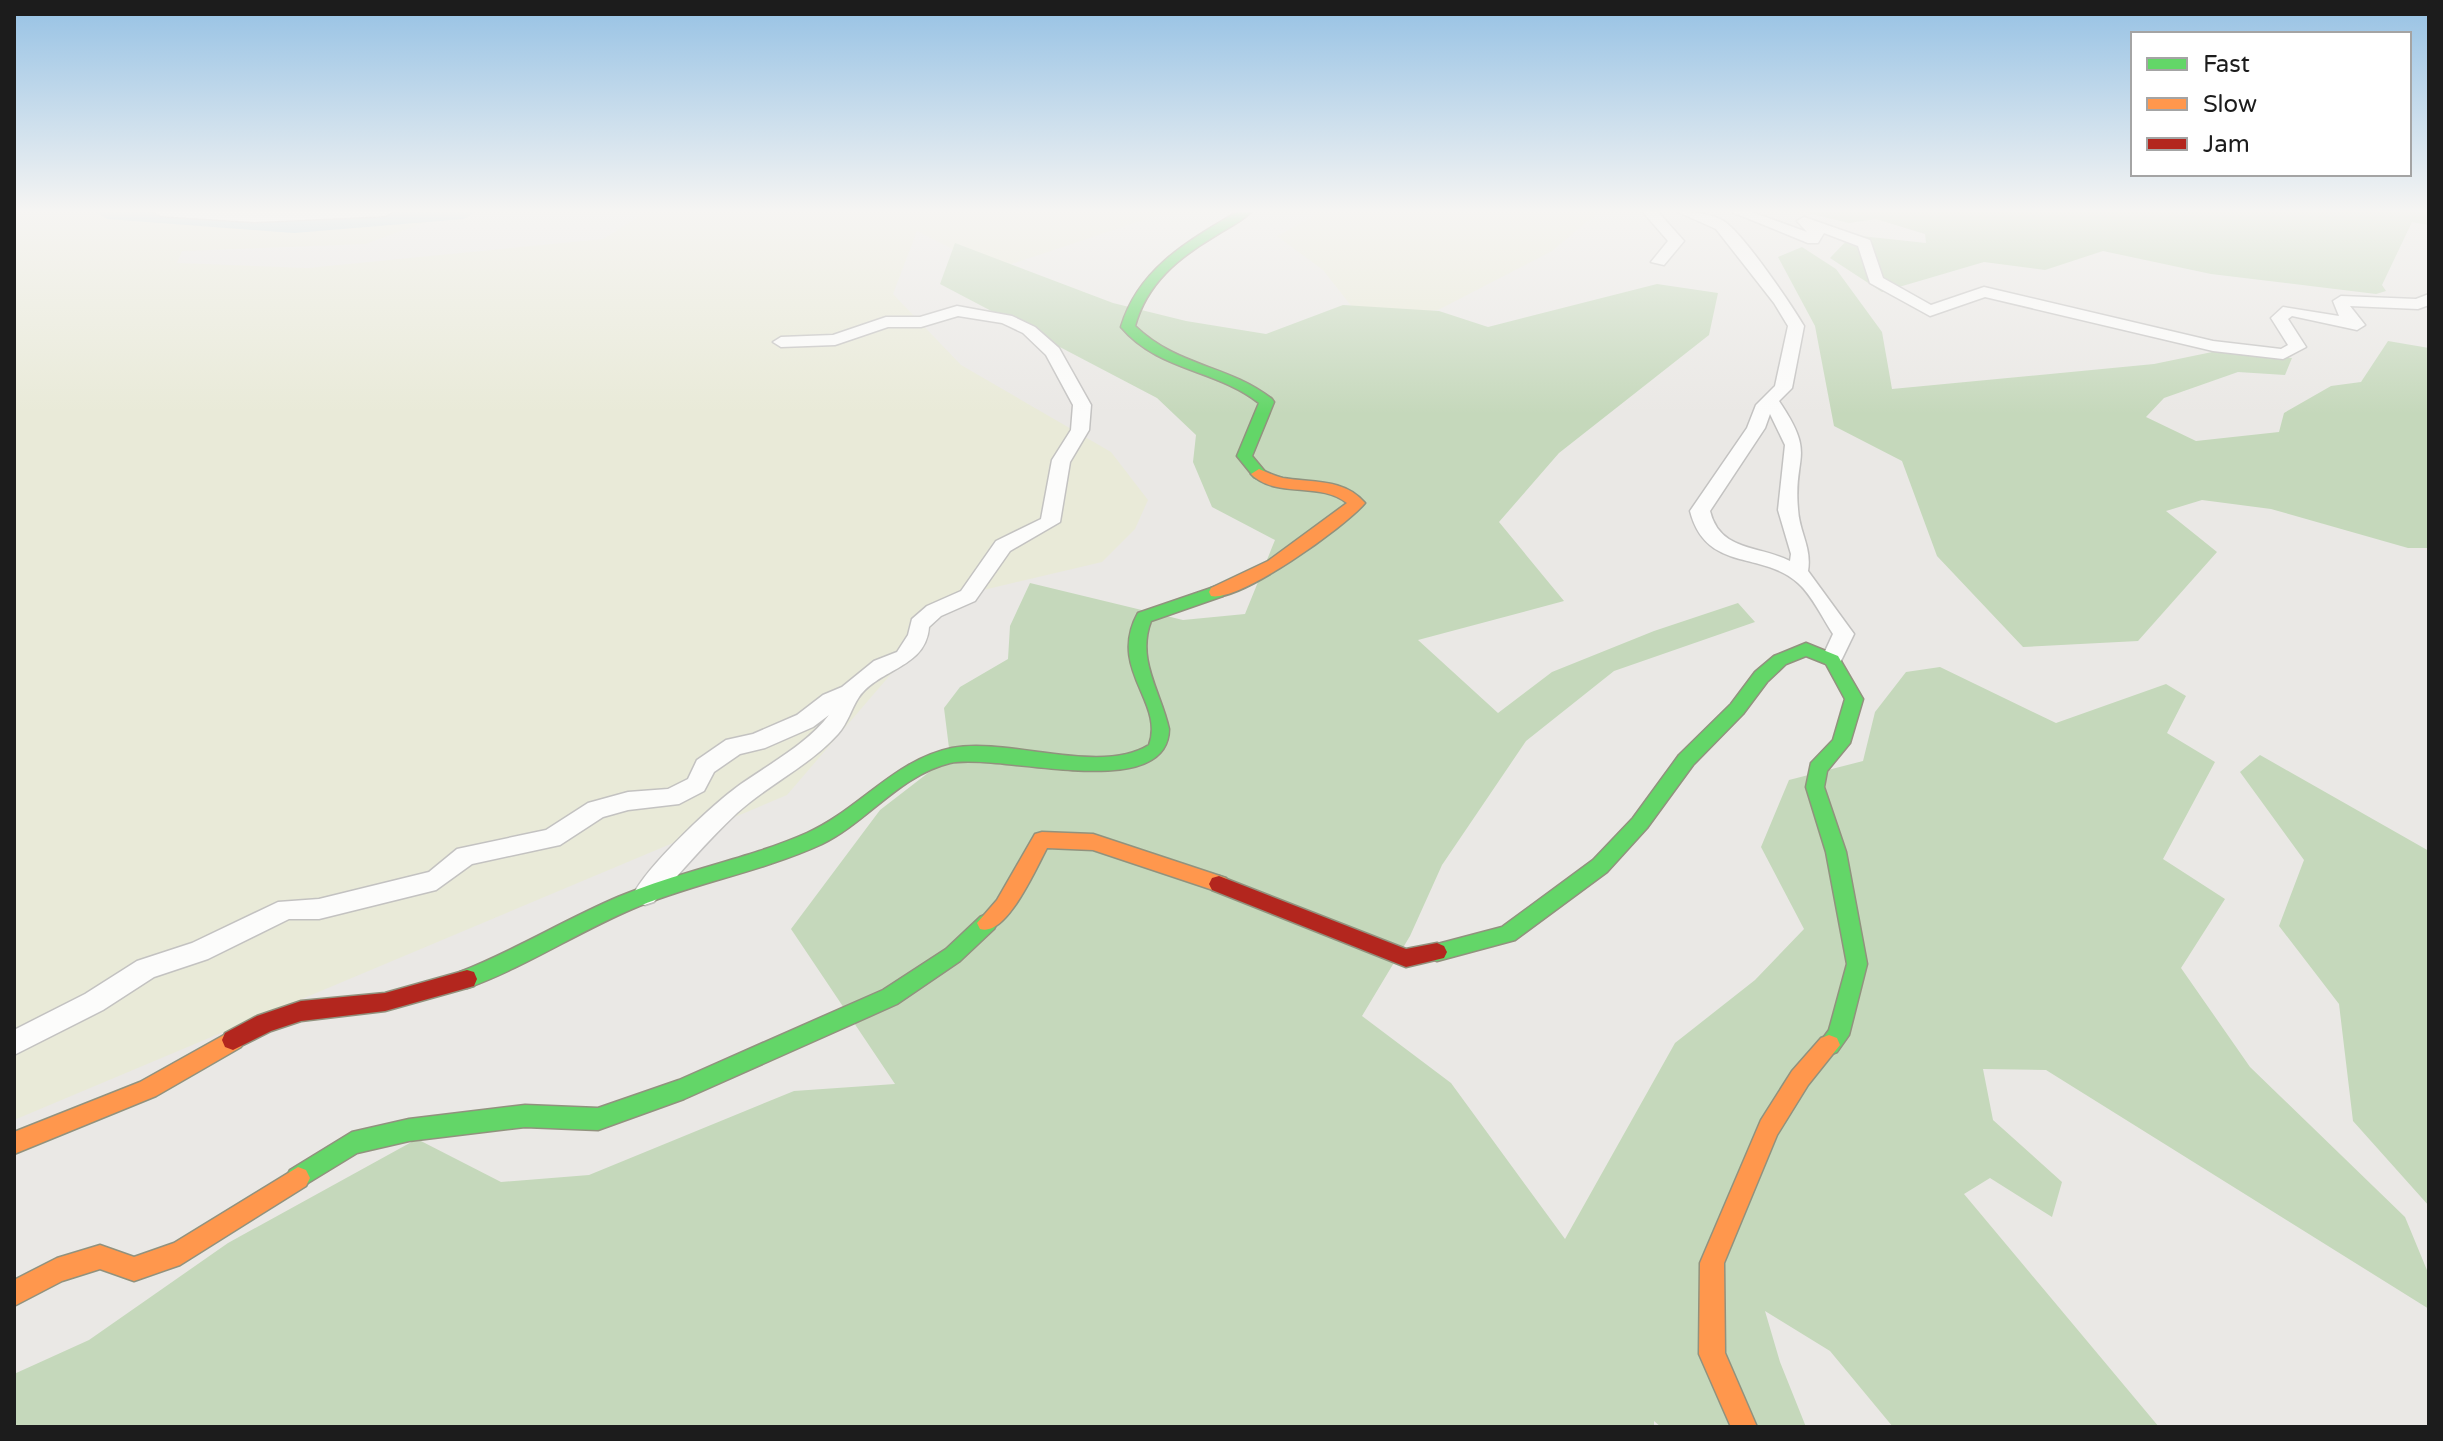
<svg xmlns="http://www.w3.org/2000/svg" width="2443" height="1441" viewBox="0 0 2443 1441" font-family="'Varela Round',sans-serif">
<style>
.farmland{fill:#e9ead8}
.forest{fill:#c5d8bb}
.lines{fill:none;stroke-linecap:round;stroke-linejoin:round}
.river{fill:#b9d5dd;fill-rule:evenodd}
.street-casing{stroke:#c3c2c1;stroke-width:3}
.fast-casing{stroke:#91927e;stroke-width:3}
.slow-casing{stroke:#91927e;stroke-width:3}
.jam-casing{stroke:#91927e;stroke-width:3}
.street{fill:#fcfcfb;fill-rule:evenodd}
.fast{fill:#63d668;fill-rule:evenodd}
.slow{fill:#ff974d;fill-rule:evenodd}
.jam{fill:#b3261e;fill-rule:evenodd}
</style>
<rect width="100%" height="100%" fill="#eae8e5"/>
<path class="farmland" d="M 14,212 L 454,212 L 365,244 L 182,251 L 177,263 L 308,268 L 603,239 L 647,212 L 1167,212 L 994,270 L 917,231 L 893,294 L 961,365 L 1111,452 L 1148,500 L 1135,529 L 1102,562 L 958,596 L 787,795 L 14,1120 Z
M 1322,212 L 1599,212 L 1552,251 L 1438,310 L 1360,317 L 1323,270 L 1277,236 Z"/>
<path class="forest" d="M 1803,212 L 2429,212 L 2429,225 L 2412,222 L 2382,285 L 2386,291 L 2376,294 L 2211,274 L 2103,251 L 2045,270 L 1984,262 L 1882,292 L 1830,258 L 1852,235 L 1926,243 L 1925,234 L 1876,219 L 1849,223 Z
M 955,243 L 1113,303 L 1186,321 L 1266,334 L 1343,305 L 1439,311 L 1488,327 L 1657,284 L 1718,293 L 1709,335 L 1559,453 L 1499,522 L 1564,601 L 1418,640 L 1498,713 L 1552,672 L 1654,631 L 1738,603 L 1755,622 L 1614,671 L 1526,741 L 1442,865 L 1410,936 L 1362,1016 L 1451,1083 L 1565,1239 L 1675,1043 L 1755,980 L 1804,929 L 1761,847 L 1789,780 L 1863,761 L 1875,712 L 1906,672 L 1940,667 L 2056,723 L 2166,684 L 2186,696 L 2167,733 L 2215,762 L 2163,859 L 2225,899 L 2181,968 L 2250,1067 L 2405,1217 L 2429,1275 L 2429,1309 L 2046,1070 L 1983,1069 L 1993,1120 L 2062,1182 L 2052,1217 L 1990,1178 L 1964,1194 L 2159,1427 L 1893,1427 L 1830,1351 L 1765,1311 L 1780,1362 L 1806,1427 L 1661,1427 L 1654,1421 L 1654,1427 L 14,1427 L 14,1374 L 89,1340 L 228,1243 L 417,1139 L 501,1182 L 589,1175 L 794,1091 L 895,1084 L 791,929 L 880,810 L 950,756 L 944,708 L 960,687 L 1008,659 L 1010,626 L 1030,583 L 1183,620 L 1245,614 L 1275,540 L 1212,507 L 1193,462 L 1196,435 L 1157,398 L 940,284 Z
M 1802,247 L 1836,269 L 1882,332 L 1892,389 L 2154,364 L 2217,351 L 2292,358 L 2285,375 L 2238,372 L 2164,398 L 2146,417 L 2196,441 L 2279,432 L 2284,413 L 2331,386 L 2361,382 L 2388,341 L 2429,348 L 2429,548 L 2408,548 L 2271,509 L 2202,500 L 2166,511 L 2217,552 L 2138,641 L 2023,647 L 1937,556 L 1902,461 L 1834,426 L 1815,326 L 1778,257 Z
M 2260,755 L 2429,851 L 2429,1206 L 2353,1121 L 2339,1004 L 2279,926 L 2304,860 L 2240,772 Z"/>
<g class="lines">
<path class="river" d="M 95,212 L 203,212 L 294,219 L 377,212 L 476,212 L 464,219 L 294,233 L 107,219 Z"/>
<g class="street-casing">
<path id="street" d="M 154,212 L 392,212 L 385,216 L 254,222 L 161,216 Z
M 1643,212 L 1658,212 L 1684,241 L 1664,265 L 1651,262 L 1668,241 Z
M 1678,212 C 1694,212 1712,213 1725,222 C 1744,235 1791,304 1804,326 L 1792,388 L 1779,401 C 1817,457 1793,454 1798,509 C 1799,532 1812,547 1808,571 L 1854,634 L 1839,665 L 1832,668 L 1821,660 L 1833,634 C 1823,619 1812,595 1798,583 C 1761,550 1706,573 1690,511 L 1747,428 L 1756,405 L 1775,386 L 1788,326 L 1774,303 L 1716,229 ZM 1770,414 L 1785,445 L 1778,510 L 1791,554 L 1790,561 C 1759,545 1720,552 1710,511 L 1765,428 Z
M 1732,212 L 1752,212 L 1807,232 L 1797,221 L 1804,217 L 1870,240 L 1883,278 L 1931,305 L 1984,287 L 2213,341 L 2281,349 L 2288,345 L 2271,318 L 2283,307 L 2339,316 L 2333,301 L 2341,296 L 2416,299 L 2429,294 L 2429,305 L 2418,309 L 2350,306 L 2365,325 L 2357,330 L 2292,316 L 2288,319 L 2306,347 L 2283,359 L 2213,351 L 1985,297 L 1930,316 L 1870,283 L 1858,246 L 1824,233 L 1818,243 L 1808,243 Z
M 957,306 L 1012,316 L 1035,327 L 1059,348 L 1091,405 L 1089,430 L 1070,462 L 1060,522 L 1010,551 L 975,601 L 941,616 L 929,627 C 926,668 880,668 859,697 C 851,709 848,723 838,734 C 809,766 769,784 737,813 C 707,841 681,872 654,902 L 645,905 L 636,902 L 633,895 C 648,865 713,804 741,784 C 771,763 807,744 829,715 L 813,727 L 765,748 L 740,754 L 714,772 L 704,791 L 679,804 L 628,810 L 603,817 L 560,845 L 472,864 L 436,890 L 319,919 L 289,919 L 208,959 L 154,977 L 103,1010 L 14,1055 L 14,1030 L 85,994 L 137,961 L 192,943 L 278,902 L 319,899 L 429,872 L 457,849 L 546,830 L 588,803 L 628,792 L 668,789 L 688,779 L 697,760 L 726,740 L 753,734 L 797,715 L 823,695 L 842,687 L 874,661 L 897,652 L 908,635 L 912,619 L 927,606 L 961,591 L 996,541 L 1041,519 L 1052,460 L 1071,430 L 1073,405 L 1046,355 L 1023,333 L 1002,323 L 958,316 L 921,327 L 888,327 L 835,345 L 781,347 L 773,342 L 781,337 L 833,335 L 886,317 L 920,317 Z"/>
</g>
<g class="fast-casing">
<path id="fast" d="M 1237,212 L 1251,212 C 1241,222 1227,228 1215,236 C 1178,258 1147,283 1135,326 C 1179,368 1227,364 1272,399 L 1274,402 L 1252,456 L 1267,474 L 1259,479 L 1254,477 L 1237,456 L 1259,403 C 1216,369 1158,371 1121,327 C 1138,269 1188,241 1237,212 Z
M 1217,586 L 1223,588 L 1225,592 L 1223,596 L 1151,621 C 1136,660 1161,692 1169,729 C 1168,805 997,752 950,763 C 900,775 867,822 822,844 C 761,872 693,883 632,909 C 576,933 525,967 467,988 L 460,986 L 457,979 L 460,972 C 514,951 564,920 618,897 C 679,871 746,860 807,833 C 859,810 894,760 952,748 C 1009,737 1099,776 1149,745 C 1165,702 1107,669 1138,613 Z
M 1806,643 L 1838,656 L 1863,699 L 1850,743 L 1827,771 L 1824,787 L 1846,852 L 1867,964 L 1849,1035 L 1837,1052 L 1829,1055 L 1821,1052 L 1818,1045 L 1829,1030 L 1847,964 L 1826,852 L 1806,787 L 1811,763 L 1833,740 L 1845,699 L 1826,664 L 1806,656 L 1786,664 L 1767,682 L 1743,714 L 1693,765 L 1647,828 L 1607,872 L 1515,940 L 1437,961 L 1430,958 L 1427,952 L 1430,946 L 1502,927 L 1593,860 L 1633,818 L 1679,755 L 1731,704 L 1755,672 L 1774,656 Z
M 987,914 L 994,917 L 997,923 L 994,929 L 960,961 L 897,1004 L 684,1099 L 598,1130 L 525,1127 L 409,1141 L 357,1153 L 298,1189 L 290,1186 L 286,1178 L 290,1170 L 352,1132 L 409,1119 L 525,1105 L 598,1108 L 679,1080 L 883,990 L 946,949 L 980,917 Z"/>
</g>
<g class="slow-casing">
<path id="slow" d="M 1259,469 C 1267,472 1274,476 1283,478 C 1312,483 1344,478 1365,503 C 1346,526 1239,603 1211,596 L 1209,592 L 1211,588 L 1268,561 L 1347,503 C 1320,481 1276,499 1251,474 Z
M 1042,832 L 1093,834 L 1226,878 L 1229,884 L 1226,890 L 1219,892 L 1093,850 L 1047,848 C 1036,868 1006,938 980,929 L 977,923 L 997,900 L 1035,834 Z
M 233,1030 L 241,1033 L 244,1040 L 241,1047 L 156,1096 L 14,1154 L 14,1132 L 140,1082 Z
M 1829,1035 L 1837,1038 L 1840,1045 L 1808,1085 L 1777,1135 L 1724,1263 L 1725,1353 L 1757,1427 L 1731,1427 L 1699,1354 L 1700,1263 L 1761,1120 L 1792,1071 L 1821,1038 Z
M 298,1167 L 306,1170 L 310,1178 L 306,1186 L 180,1265 L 134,1281 L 100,1269 L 62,1281 L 14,1306 L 14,1280 L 57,1258 L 100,1245 L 134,1257 L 174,1243 Z"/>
</g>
<g class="jam-casing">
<path id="jam" d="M 1219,876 L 1406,949 L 1437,943 L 1444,946 L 1447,952 L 1444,958 L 1406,967 L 1212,890 L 1209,884 L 1212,878 Z
M 467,970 L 474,972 L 477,979 L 474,986 L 467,988 L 385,1011 L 301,1021 L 271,1031 L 233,1050 L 225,1047 L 222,1040 L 225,1033 L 257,1016 L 301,1001 L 385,993 Z"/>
</g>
<use href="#street" class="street"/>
<use href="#fast" class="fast"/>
<use href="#slow" class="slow"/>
<use href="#jam" class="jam"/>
</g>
<linearGradient id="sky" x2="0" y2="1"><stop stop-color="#95c1e4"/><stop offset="0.51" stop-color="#f6f5f3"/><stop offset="1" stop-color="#f6f5f3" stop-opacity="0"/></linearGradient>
<rect width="2443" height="414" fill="url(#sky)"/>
<rect width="2443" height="1441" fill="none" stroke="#1c1c1c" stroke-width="32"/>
<rect x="2131" y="32" width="280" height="144" fill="#ffffff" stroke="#a4a4a4" stroke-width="2"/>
<rect x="2147" y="58" width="40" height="12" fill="#63d668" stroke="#a4a4a4" stroke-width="2"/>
<text x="2203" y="72" font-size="24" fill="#1c1c1c">Fast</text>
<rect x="2147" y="98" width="40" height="12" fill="#ff974d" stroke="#a4a4a4" stroke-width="2"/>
<text x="2203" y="112" font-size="24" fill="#1c1c1c">Slow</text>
<rect x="2147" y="138" width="40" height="12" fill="#b3261e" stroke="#a4a4a4" stroke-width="2"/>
<text x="2203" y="152" font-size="24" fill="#1c1c1c">Jam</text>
</svg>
